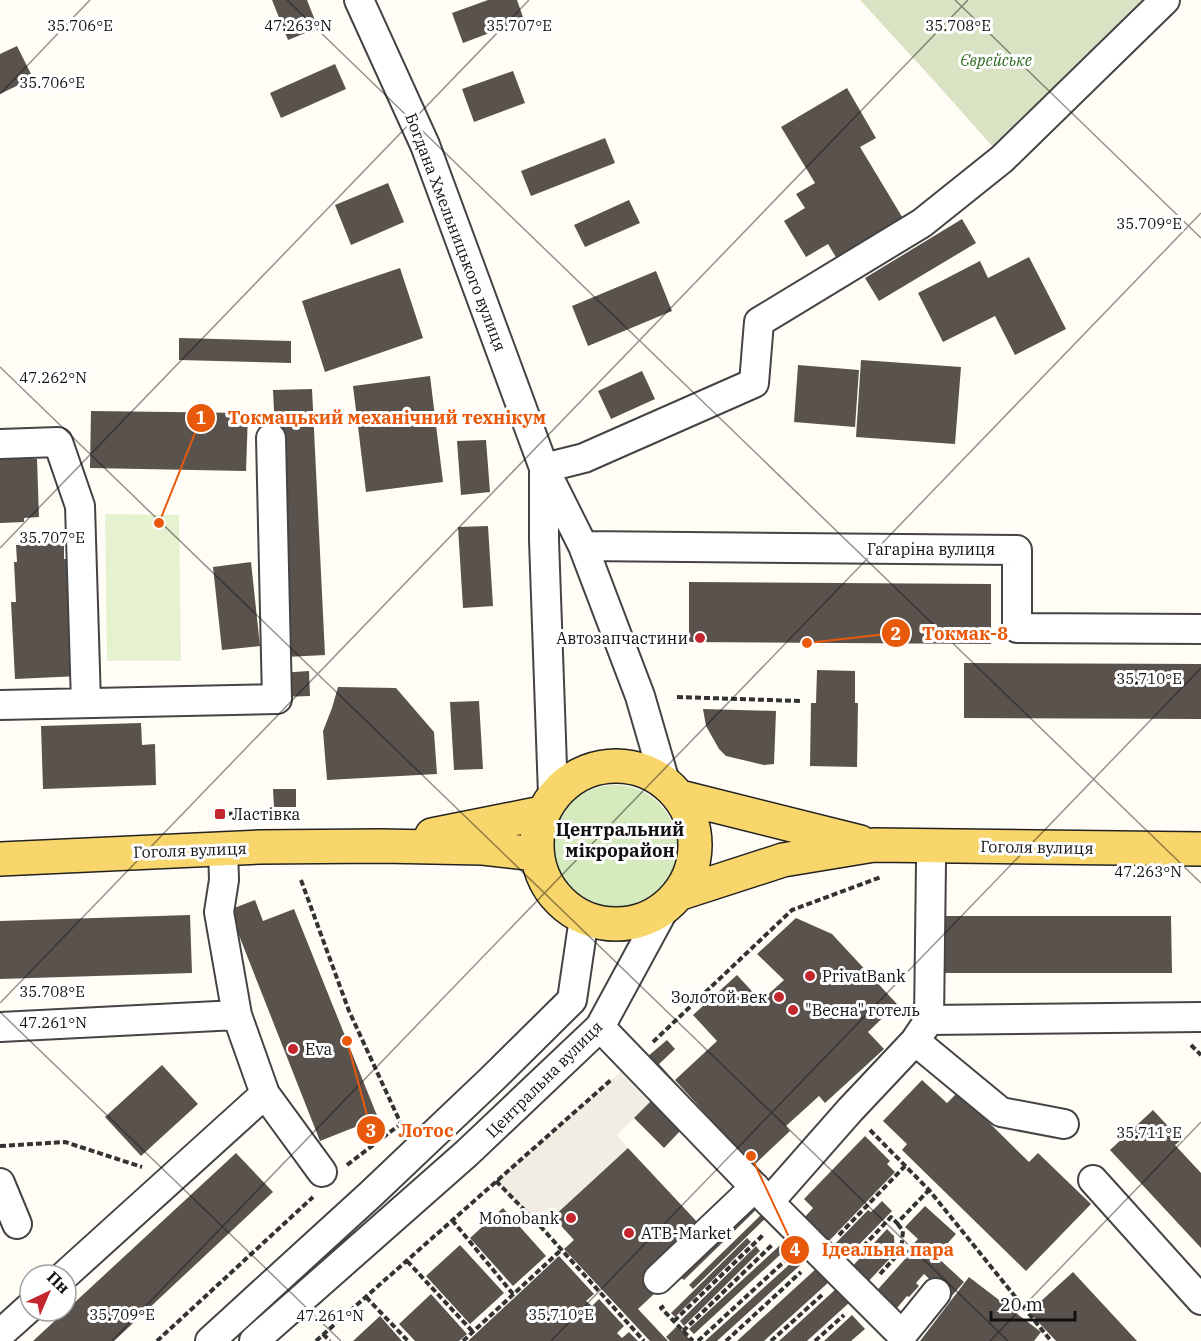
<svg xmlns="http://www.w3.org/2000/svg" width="1201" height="1341" viewBox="0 0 1201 1341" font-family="'IBM Plex Serif',serif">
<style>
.green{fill:#d5ebbd}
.cemetery{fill:#d9e3c4}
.pitch{fill:#e6f2cf}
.plaza{fill:#f1ede2}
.building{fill:#5a524d}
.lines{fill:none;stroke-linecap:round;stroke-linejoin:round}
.minor-casing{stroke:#444;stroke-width:32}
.major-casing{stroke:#222;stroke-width:36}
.path{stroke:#333;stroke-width:4;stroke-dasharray:6 3;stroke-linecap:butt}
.minor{stroke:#fff;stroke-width:28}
.major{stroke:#f9d66b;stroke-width:33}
.ticks{fill:none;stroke:#111;stroke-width:1.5;stroke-opacity:0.45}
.poi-dot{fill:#c4262e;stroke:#fff;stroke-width:2}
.labels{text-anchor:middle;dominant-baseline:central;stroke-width:6;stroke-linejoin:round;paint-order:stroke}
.park-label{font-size:16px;font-style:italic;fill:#2f6b1f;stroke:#fff}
.street-label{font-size:16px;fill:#111;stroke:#fff}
.poi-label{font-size:16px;fill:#111;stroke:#fff;text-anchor:start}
.neighbourhood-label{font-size:18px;font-weight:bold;fill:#111;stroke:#fff}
.ticks-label{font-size:15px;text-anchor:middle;fill:#111;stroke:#fff;stroke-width:6;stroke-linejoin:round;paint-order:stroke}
.leader{fill:none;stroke:#e8590c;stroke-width:2}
.callout-dot{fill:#e8590c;stroke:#fff;stroke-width:2}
.mark-label{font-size:18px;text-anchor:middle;font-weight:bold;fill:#fff}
.callout-label{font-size:18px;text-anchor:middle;font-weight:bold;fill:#e8590c;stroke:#fff;stroke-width:6;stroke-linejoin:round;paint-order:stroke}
</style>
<rect width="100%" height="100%" fill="#fffdf5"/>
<path class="green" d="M553 847a62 62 0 1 1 124 0a62 62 0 1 1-124 0Z"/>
<path class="cemetery" d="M 860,0 L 1144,0 L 992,146 L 937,84 Z"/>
<path class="pitch" d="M 105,514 L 179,515 L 181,661 L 107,661 Z"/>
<path class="plaza" d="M 627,1066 L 657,1095 L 617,1135 L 628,1148 L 541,1227 L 496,1181 Z"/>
<path class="building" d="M 272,0 L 307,0 L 318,28 L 288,40 Z
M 488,0 L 517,0 L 524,20 L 463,43 L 452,13 Z
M 17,46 L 33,78 L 0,94 L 0,54 Z
M 335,64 L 346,89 L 281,118 L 270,93 Z
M 513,71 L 525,103 L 474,122 L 462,89 Z
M 847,88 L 876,138 L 860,147 L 907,225 L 840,264 L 828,244 L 806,257 L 784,221 L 805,208 L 796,194 L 815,183 L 781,127 Z
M 605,138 L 615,163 L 531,196 L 521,171 Z
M 388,183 L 404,222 L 351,245 L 335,205 Z
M 629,200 L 640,223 L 585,247 L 574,225 Z
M 962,219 L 976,243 L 879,301 L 865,278 Z
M 1029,257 L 1066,329 L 1015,355 L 995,316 L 943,342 L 918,293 L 980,261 L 988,278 Z
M 400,268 L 423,338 L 325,372 L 302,301 Z
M 656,271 L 672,311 L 588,346 L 572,306 Z
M 179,338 L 291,341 L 291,363 L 179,360 Z
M 861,360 L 961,367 L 955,444 L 856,437 Z
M 798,365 L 859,370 L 855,427 L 794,422 Z
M 642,371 L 655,399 L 611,419 L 598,391 Z
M 430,376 L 443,482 L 366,492 L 353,386 Z
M 312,389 L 325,655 L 286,657 L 273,390 Z
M 91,411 L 248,413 L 246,471 L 90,468 Z
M 486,440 L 490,492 L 461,495 L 457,441 Z
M 0,451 L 23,451 L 24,459 L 37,459 L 39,517 L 24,518 L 24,522 L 0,523 Z
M 488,526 L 493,606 L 463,608 L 458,527 Z
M 64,543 L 64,559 L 69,559 L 80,676 L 15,679 L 11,602 L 16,602 L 14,562 L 17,562 L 16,545 Z
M 251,562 L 260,646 L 222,650 L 213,567 Z
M 689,582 L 991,584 L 991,644 L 689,642 Z
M 964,663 L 1201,664 L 1201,719 L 964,718 Z
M 817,670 L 855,671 L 855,703 L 858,703 L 857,767 L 810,766 L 811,703 L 816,703 Z
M 309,671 L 310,696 L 280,697 L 279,673 Z
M 338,687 L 396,688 L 434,732 L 437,774 L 327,780 L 323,731 L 332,708 Z
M 479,701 L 483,769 L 454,770 L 450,702 Z
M 703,709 L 776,711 L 774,764 L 764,765 L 726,756 L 719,749 L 706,726 Z
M 141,723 L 142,745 L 155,744 L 156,785 L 43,789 L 41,726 Z
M 273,789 L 296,789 L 296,807 L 274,807 Z
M 255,900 L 263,921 L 294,909 L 378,1118 L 320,1141 L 229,910 Z
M 190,915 L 192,973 L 0,979 L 0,921 Z
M 945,916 L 1171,916 L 1172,973 L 945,973 Z
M 796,918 L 832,934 L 897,1004 L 868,1032 L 884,1049 L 825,1103 L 819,1096 L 786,1126 L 790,1131 L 753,1166 L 675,1080 L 717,1041 L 693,1015 L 737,975 L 761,1001 L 784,980 L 757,954 Z
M 667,1040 L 675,1049 L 659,1064 L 702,1112 L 640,1063 Z
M 162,1065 L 198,1104 L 141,1156 L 105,1117 Z
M 922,1080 L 947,1103 L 958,1092 L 1029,1162 L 1038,1153 L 1091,1204 L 1026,1271 L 902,1150 L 907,1144 L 883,1121 Z
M 651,1101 L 681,1130 L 664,1148 L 634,1118 Z
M 1153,1110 L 1181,1140 L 1175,1145 L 1201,1173 L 1201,1248 L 1110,1150 Z
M 865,1136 L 890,1161 L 887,1164 L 895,1172 L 829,1241 L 804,1218 L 813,1208 L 804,1199 Z
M 628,1148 L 700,1225 L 642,1279 L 655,1293 L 638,1309 L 668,1341 L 650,1341 L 564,1249 L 574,1240 L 553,1217 Z
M 236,1153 L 273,1192 L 114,1341 L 33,1341 Z
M 882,1201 L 892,1211 L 844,1260 L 831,1248 L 868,1210 L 871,1212 Z
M 756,1202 L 760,1206 L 684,1280 L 680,1277 Z
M 925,1206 L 956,1234 L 936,1256 L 964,1282 L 950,1298 L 924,1274 L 916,1283 L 919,1286 L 909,1297 L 907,1296 L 892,1314 L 872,1296 L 906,1258 L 903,1255 L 918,1239 L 905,1227 Z
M 503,1208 L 546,1256 L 513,1286 L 470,1238 Z
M 766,1210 L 770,1214 L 693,1289 L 689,1285 Z
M 887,1229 L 894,1236 L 895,1253 L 865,1285 L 849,1270 Z
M 790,1236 L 795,1241 L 694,1334 L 689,1329 Z
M 747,1238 L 751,1242 L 675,1317 L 671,1313 Z
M 460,1245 L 504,1293 L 470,1324 L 426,1276 Z
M 756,1246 L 760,1251 L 684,1326 L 680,1321 Z
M 802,1253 L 807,1259 L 717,1341 L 705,1341 Z
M 559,1256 L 594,1294 L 586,1301 L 592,1306 L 599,1299 L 624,1326 L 617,1333 L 622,1338 L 629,1332 L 638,1341 L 468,1341 Z
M 818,1267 L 830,1281 L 764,1341 L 737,1341 Z
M 1073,1272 L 1137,1341 L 1056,1341 L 1029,1312 Z
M 969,1277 L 1041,1332 L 1034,1341 L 920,1341 Z
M 837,1288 L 850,1302 L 807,1341 L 779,1341 Z
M 431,1294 L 467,1334 L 459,1341 L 415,1341 L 399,1324 Z
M 852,1315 L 865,1329 L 851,1341 L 824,1341 Z
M 380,1316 L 402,1341 L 353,1341 Z
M 676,1327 L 683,1331 L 691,1341 L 670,1341 L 666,1337 Z"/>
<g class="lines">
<g class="minor-casing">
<path id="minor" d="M 359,0 L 425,145 L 544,468 L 583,546 L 640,696 L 665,782
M 0,444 L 58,442 L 80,506 L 86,703
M 544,468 L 584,458 L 754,383 L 759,322 L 922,223 L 1002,159 L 1165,0
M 544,473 L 544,540 L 553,795
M 583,546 L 1017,550 L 1017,628 L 1201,629
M 0,705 L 277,699 L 271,438
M 929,1020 L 1201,1017
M 0,1027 L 237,1015
M 600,1027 L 769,1202 L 850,1110 L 915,1041 L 929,1020 L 931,862 L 930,845
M 915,1041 L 1001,1112 L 1064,1124
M 265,1094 L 322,1172
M 1093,1180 L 1201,1300
M 0,1183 L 17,1224
M 769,1202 L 902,1335 L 936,1293
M 65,1275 L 265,1094 L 237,1015 L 219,912 L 224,880 L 223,848
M 658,1279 L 755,1187
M 0,1334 L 30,1307
M 210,1341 L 371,1194 L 491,1080 L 572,1000 L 584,918
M 254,1341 L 467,1153 L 600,1027 L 664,909"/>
</g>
<g class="major-casing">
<path id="major" d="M537 845a79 79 0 1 1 158 0a79 79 0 1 1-158 0Z
M 680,797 L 860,842
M 432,835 L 542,813
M 0,859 L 260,847 L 381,846 L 483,848 L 536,854
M 678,894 L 783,860 L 874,845 L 1201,849"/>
</g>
<path class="path" d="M 677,697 L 800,701
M 220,814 L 300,812
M 301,880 L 349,1011 L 401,1124
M 653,1042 L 792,910 L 881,877
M 1191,1045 L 1201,1055
M 870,1130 L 929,1190 L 1051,1341
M 0,1146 L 65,1142 L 142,1167
M 347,1165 L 398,1126
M 496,1181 L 541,1227 L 644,1341
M 452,1220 L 513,1294
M 839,1235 L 905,1166
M 857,1253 L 891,1217 L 897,1223 L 929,1190
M 407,1261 L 473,1332
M 880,1274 L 901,1251 L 903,1231 L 897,1223
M 366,1297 L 408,1341
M 664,1306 L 661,1308 L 693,1341
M 674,1321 L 763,1235
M 683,1331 L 773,1244
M 323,1334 L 330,1341
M 157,1341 L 313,1197
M 316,1341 L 612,1079
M 463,1341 L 561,1250
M 698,1341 L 788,1258
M 726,1341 L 801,1272
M 771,1341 L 822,1295
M 815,1341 L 844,1315"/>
<use href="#minor" class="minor"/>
<use href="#major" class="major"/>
</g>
<path class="ticks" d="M 287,0 L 1201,883M 955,0 L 1201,238M 0,94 L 90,0M 0,367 L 1008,1341M 0,548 L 529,0M 0,1003 L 968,0M 0,1012 L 341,1341M 112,1341 L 1201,213M 551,1341 L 1201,668M 990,1341 L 1201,1122"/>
<g class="poi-dot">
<circle cx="700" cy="638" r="6"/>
<rect x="214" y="808" width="12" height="12" rx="3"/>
<circle cx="810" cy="976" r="6"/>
<circle cx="779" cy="997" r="6"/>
<circle cx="793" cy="1010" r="6"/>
<circle cx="293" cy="1049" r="6"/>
<circle cx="571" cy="1218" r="6"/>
<circle cx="629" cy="1233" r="6"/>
</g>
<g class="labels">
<g class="park-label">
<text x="996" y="60">Єврейське</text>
</g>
<g class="street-label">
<text transform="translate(456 232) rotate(69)">Богдана Хмельницького вулиця</text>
<text x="931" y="549">Гагаріна вулиця</text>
<text transform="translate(1037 847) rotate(1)">Гоголя вулиця</text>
<text transform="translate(190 850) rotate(-2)">Гоголя вулиця</text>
<text transform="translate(544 1079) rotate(-45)">Центральна вулиця</text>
</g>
<g class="poi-label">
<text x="688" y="638" text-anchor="end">Автозапчастини</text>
<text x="232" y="814">Ластівка</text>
<text x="822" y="976">PrivatBank</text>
<text x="767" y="997" text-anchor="end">Золотой век</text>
<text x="805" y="1010">"Весна" готель</text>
<text x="305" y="1049">Eva</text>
<text x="559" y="1218" text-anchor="end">Monobank</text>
<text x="641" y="1233">ATB-Market</text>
</g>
<g class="neighbourhood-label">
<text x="620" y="829">Центральний<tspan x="620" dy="21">мікрорайон</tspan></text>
</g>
</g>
<g class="ticks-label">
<text x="298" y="31">47.263°N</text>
<text x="80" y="31">35.706°E</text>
<text x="519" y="31">35.707°E</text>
<text x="958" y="31">35.708°E</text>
<text x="52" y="88">35.706°E</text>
<text x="1149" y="229">35.709°E</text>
<text x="53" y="383">47.262°N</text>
<text x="52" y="543">35.707°E</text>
<text x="1149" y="684">35.710°E</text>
<text x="1148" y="877">47.263°N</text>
<text x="52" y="997">35.708°E</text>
<text x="53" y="1028">47.261°N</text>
<text x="1149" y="1138">35.711°E</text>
<text x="122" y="1320">35.709°E</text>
<text x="561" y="1320">35.710°E</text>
<text x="330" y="1321">47.261°N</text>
</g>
<path class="leader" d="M159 523L201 418M807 643L896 633M347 1041L371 1130M751 1156L795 1250"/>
<g class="callout-dot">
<circle cx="159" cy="523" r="6"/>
<circle cx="807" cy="643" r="6"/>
<circle cx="347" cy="1041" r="6"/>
<circle cx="751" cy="1156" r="6"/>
<circle cx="201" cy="418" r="15"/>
<circle cx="896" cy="633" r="15"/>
<circle cx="371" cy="1130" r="15"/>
<circle cx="795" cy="1250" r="15"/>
</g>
<g class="mark-label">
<text x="201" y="424">1</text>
<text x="896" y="640">2</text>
<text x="371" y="1137">3</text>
<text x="795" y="1256">4</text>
</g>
<g class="callout-label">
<text x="387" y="424">Токмацький механічний технікум</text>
<text x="965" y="640">Токмак-8</text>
<text x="426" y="1137">Лотос</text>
<text x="888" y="1256">Ідеальна пара</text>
</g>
<g transform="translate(48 1293) rotate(44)"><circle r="28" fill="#ffffff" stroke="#a0a0a0" stroke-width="1.5"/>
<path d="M0-4.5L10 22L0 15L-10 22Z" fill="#c4262e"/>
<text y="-9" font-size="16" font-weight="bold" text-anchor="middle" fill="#111111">Пн</text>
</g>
<path d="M991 1311v9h84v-9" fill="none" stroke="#111111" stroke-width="3"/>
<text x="1000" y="1311" font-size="18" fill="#111111" stroke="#ffffff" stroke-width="4.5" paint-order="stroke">20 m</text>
</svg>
